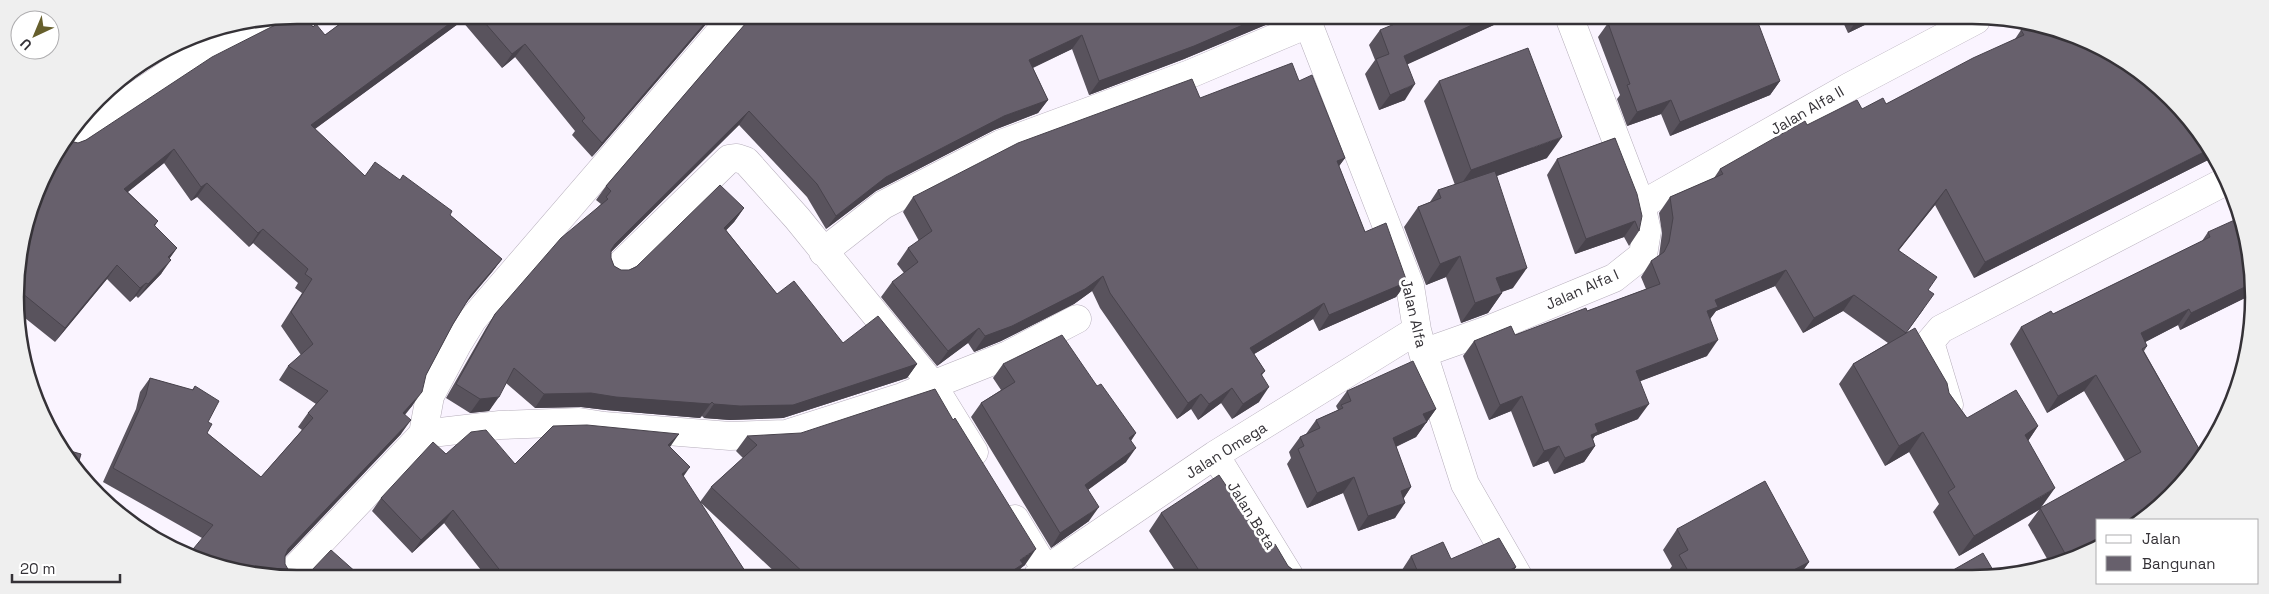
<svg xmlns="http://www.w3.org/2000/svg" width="2269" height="594" viewBox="0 0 2269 594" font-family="'Space Grotesk',sans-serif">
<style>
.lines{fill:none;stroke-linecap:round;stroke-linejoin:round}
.street-casing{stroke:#b6aebb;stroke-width:29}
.street{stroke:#fff;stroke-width:28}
.wall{fill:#59535d}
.shaded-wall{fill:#48434c}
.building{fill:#67606c;stroke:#48434c}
.labels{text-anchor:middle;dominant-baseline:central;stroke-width:5;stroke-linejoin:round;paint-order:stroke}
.street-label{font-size:15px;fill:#353237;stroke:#fff}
.rim{fill:none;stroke:#353237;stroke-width:2.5}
</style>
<rect width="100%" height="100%" fill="#faf4ff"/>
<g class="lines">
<g class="street-casing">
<path id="street" d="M 734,16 L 473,319 L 457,345 L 430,396 L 423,434 L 500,425 L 579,422 L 604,426 L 730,436 L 786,434 L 902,397 L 1008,355 L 1077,319
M 1306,18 L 1410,286 L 1417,330 L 1423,353 L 1465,484 L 1518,576
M 68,141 L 194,57 L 266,21
M 1641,205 L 1849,87 L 1976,20
M 823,252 L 883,205 L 1001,144 L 1190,74 L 1308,24
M 616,269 L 729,159 L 737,158 L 746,161 L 797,218 L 932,384 L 974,452
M 1423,353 L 1488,330 L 1614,278 L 1643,255 L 1647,231 L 1641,205 L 1570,19
M 1949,405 L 1930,342 L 1941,329 L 2224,182
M 1215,455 L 1289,575
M 1015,519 L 1049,575
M 290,574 L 423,434
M 1038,575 L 1215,455 L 1417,330"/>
</g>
<use href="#street" class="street"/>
</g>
<path class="wall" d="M 297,15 L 325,35 L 352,15 L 713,16 L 592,157 L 572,135 L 575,131 L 515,57 L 502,68 L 462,21 L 315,129 L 365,176 L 400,180 L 450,215 L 502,259 L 492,272 L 465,304 L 453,324 L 426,375 L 412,406 L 405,415 L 401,434 L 285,557 L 202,538 L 103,482 L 136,409 L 140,392 L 150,378 L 192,390 L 195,386 L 208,422 L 207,433 L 261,477 L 302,430 L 298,427 L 308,413 L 316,404 L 279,380 L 288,366 L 301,355 L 281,326 L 302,293 L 295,288 L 298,283 L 253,243 L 249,247 L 197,197 L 191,201 L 164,163 L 128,192 L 158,221 L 155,226 L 177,248 L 169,259 L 161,274 L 138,298 L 136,296 L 130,302 L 107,279 L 55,342 L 20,314 L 16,278 L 44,172 L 69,140 L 70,141 L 78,143 L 86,140 L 281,22 L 281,18 Z
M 749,16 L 1282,18 L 1184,59 L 1089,95 L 1072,49 L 1033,68 L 1048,100 L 1038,113 L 994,130 L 876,191 L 826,229 L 807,197 L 739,125 L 611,252 L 611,258 L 614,266 L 621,270 L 629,270 L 744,208 L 734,222 L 726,230 L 777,294 L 843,343 L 917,364 L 907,378 L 783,418 L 730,420 L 704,418 L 702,416 L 700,418 L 606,410 L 581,407 L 535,408 L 506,383 L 489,411 L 470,413 L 446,398 L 486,328 L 495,314 L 599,206 L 601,204 L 596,200 L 606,186 L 748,21 Z
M 1507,19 L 1407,64 L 1405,100 L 1379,110 L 1365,74 L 1375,60 L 1369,45 L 1380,30 Z
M 1842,20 L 1875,20 L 1848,33 Z
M 1608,23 L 1780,81 L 1770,95 L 1670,136 L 1661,114 L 1627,126 L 1617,99 L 1620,95 L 1598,37 Z
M 2021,30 L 2212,158 L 1974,278 L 1935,205 L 1899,250 L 1928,290 L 1923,310 L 1906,333 L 1949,393 L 1967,418 L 2038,426 L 2028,441 L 2041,508 L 2125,461 L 2084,391 L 2047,413 L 2010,344 L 2021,327 L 2053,314 L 2202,241 L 2208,232 L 2249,242 L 2249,305 L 2245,298 L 2180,330 L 2178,325 L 2145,342 L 2147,346 L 2144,351 L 2202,454 L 2096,550 L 2050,564 L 2028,525 L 2039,510 L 1959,556 L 1933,512 L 1939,504 L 1909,452 L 1885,466 L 1839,384 L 1853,364 L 1888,343 L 1843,311 L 1803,333 L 1775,286 L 1716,311 L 1710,319 L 1707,356 L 1640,381 L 1638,419 L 1595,436 L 1593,439 L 1595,446 L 1584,462 L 1554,474 L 1548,461 L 1533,467 L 1511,411 L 1489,420 L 1463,356 L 1474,341 L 1515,335 L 1587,311 L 1646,289 L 1641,277 L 1651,261 L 1659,256 L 1662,233 L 1659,213 L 1670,197 L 1714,178 L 1720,169 L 1807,125 L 1862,109 L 1886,104 L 2015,39 Z
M 1299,81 L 1345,158 L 1339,166 L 1365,232 L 1407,282 L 1396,297 L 1319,331 L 1313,319 L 1254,354 L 1265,371 L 1262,375 L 1259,402 L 1232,419 L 1221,403 L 1198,420 L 1191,409 L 1177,419 L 1100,308 L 1092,291 L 1074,304 L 1001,341 L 974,352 L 968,343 L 937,366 L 881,297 L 892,282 L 904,273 L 897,264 L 908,248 L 919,241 L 903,212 L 913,197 L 1200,98 Z
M 1439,81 L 1547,158 L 1497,176 L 1513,288 L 1502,292 L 1502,293 L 1488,313 L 1461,323 L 1446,277 L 1426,285 L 1404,227 L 1418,207 L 1430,202 L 1438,190 L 1455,185 L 1424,101 Z
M 1615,138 L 1639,231 L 1629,246 L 1624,237 L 1575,254 L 1547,175 L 1557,159 Z
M 1003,364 L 1097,386 L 1136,433 L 1131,441 L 1126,462 L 1088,490 L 1089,521 L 1051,548 L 971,417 L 981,403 L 1001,390 L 993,378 Z
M 2240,376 L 2235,393 L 2232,388 Z
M 1347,391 L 1436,409 L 1416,437 L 1396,447 L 1411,487 L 1404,498 L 1395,518 L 1358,531 L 1343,493 L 1307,508 L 1287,464 L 1291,458 L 1289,452 L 1300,437 L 1306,434 L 1316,420 L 1338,410 L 1336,406 Z
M 747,436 L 1025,565 L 1021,568 L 1016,575 L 778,575 L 700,502 L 711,487 L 743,458 L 736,451 Z
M 670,447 L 683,477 L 747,574 L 484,574 L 444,523 L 412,553 L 372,511 L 381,498 L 446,454 L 515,464 Z
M 1161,513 L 1268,548 L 1298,575 L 1178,575 L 1149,531 Z
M 1677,529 L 1809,562 L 1799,576 L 1665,576 L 1672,566 L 1663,550 Z
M 1411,556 L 1451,559 L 1516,567 L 1511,574 L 1512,576 L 1401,576 L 1400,573 Z"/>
<path class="shaded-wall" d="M 460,16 L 466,16 L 462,21 L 301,139 L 311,125 Z
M 711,16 L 713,16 L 592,157 L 602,143 Z
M 1259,18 L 1282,18 L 1184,59 L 1089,95 L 1099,81 Z
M 1485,19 L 1507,19 L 1393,71 L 1404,56 Z
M 1857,20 L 1875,20 L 1848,33 Z
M 208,33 L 197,38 L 200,34 Z
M 1082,35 L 1072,49 L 1019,74 L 1029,60 Z
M 525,44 L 515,57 L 502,68 L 512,54 Z
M 1780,81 L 1770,95 L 1670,136 L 1680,122 Z
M 1415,84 L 1405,100 L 1379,110 L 1390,95 Z
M 113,85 L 103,99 L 98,103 L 109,87 Z
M 1048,100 L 1038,113 L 994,130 L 876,191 L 826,229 L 836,216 L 886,177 L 1004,116 Z
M 1671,100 L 1661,114 L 1627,126 L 1637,112 Z
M 749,111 L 739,125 L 605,258 L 615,244 Z
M 1562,137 L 1547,158 L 1457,190 L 1471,170 Z
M 174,149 L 164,163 L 115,202 L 124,189 Z
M 2210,149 L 2213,157 L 2212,158 L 1974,278 L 1985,262 Z
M 1345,158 L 1334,173 L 1337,161 Z
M 207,183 L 197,197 L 191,201 L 201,187 Z
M 1946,189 L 1935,205 L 1887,265 L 1898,250 Z
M 744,208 L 734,222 L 715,242 L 724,228 Z
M 1635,221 L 1624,237 L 1575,254 L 1586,239 Z
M 263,229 L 253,243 L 249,247 L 258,233 Z
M 177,248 L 167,262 L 168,257 Z
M 1460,256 L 1446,277 L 1426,285 L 1440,264 Z
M 502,259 L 492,272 L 461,309 L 471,295 Z
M 171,260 L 161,274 L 138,298 L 148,284 Z
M 117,265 L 107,279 L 55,342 L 65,328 Z
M 1527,268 L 1513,288 L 1482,298 L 1496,278 Z
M 1786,270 L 1775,286 L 1716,311 L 1707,323 L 1707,311 L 1715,300 Z
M 1103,276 L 1092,291 L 1074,304 L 1001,341 L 974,352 L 985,336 Z
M 1407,282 L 1396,297 L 1319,331 L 1329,315 Z
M 146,283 L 136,296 L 130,302 L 140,288 Z
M 2249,285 L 2249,292 L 2245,298 L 2180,330 L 2191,313 Z
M 1502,293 L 1488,313 L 1461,323 L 1475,303 Z
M 1854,295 L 1843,311 L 1803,333 L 1814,318 Z
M 1324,303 L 1313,319 L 1239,363 L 1250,348 Z
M 2189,309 L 2178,325 L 2130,350 L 2141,333 Z
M 979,328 L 968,343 L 937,366 L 948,351 Z
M 1718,340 L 1707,356 L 1625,387 L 1636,371 Z
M 917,364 L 907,378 L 783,418 L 730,420 L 704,418 L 714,404 Z
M 2096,375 L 2084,391 L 2047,413 L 2058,396 Z
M 1269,387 L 1259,402 L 1232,419 L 1243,404 Z
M 1232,388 L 1221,403 L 1198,420 L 1209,404 Z
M 422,392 L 412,406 L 393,427 L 403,413 Z
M 591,393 L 712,402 L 700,418 L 606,410 L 581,407 L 535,408 L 544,394 Z
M 1201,394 L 1191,409 L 1177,419 L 1188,403 Z
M 1522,396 L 1511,411 L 1489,420 L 1500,405 Z
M 499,397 L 489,411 L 470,413 L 480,399 Z
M 1649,404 L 1638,419 L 1595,436 L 1587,448 L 1595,424 Z
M 1436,409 L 1416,437 L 1382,453 L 1393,438 L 1423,414 Z
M 411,420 L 401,434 L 279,563 L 288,549 Z
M 2038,426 L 2024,447 L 2025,435 Z
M 1923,432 L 1909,452 L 1885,466 L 1899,446 Z
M 1136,433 L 1126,447 L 1129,438 Z
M 679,434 L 670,447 L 668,445 Z
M 1559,446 L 1548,461 L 1533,467 L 1544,451 Z
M 1595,446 L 1584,462 L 1554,474 L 1565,458 Z
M 1136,448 L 1126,462 L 1075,499 L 1085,485 Z
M 690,467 L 681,480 L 682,474 Z
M 1354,477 L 1343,493 L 1307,508 L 1317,493 Z
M 1411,487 L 1401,502 L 1401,491 Z
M 2055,488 L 2040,509 L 1959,556 L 1974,536 Z
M 1405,503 L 1395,518 L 1358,531 L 1368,516 Z
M 1099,507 L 1089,521 L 1051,548 L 1060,533 Z
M 453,510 L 444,523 L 412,553 L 421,540 Z
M 1036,549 L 1025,565 L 1021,568 L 1016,575 L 1006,575 L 1020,560 Z
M 1809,562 L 1799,576 L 1782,576 Z
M 1516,567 L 1510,576 L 1510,570 Z"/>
<path class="building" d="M 297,15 L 304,15 L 313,27 L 316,24 L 325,35 L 352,15 L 460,16 L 311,125 L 365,176 L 375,162 L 400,180 L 403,175 L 452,211 L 450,215 L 502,259 L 471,295 L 453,324 L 426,375 L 422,392 L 403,413 L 411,420 L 288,549 L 285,556 L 285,564 L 289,571 L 293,574 L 242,574 L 189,554 L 213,525 L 113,468 L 146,395 L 150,378 L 193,390 L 195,386 L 219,401 L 208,422 L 212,424 L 207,433 L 261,477 L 313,418 L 308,413 L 328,391 L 288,366 L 313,344 L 291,312 L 312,279 L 305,274 L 308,269 L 263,229 L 258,233 L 207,183 L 201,187 L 174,149 L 124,189 L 158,221 L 154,225 L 177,248 L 168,257 L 171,260 L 148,284 L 146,283 L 140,288 L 117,265 L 65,328 L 17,289 L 16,278 L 44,172 L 53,160 L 61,152 L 60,151 L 69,140 L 70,141 L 78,143 L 86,140 L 212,57 L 283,21 L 288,17 Z
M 479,16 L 711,16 L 602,143 L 582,121 L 585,118 L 525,44 L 512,54 Z
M 752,16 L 1259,18 L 1194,46 L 1099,81 L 1082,35 L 1029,60 L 1048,100 L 1004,116 L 886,177 L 836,216 L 817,184 L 749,111 L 615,244 L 611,250 L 611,258 L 614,266 L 621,270 L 629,270 L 636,267 L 720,185 L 744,208 L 724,228 L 777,294 L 794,281 L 843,343 L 878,316 L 917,364 L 793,405 L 740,406 L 714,404 L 712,402 L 710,404 L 616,397 L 591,393 L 544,394 L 514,368 L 499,397 L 480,399 L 456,384 L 495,314 L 561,238 L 608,199 L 606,197 L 611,191 L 606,186 Z
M 1409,18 L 1485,19 L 1404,56 L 1415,84 L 1390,95 L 1376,59 L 1389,54 L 1380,30 Z
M 1619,19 L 1757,20 L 1780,81 L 1680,122 L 1671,100 L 1637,112 L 1627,85 L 1630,84 L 1608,23 Z
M 2035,24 L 2128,62 L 2206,140 L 2210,149 L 1985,262 L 1946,189 L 1898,250 L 1937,277 L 1928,290 L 1934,294 L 1906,333 L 1854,295 L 1814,318 L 1786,270 L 1715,300 L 1718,307 L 1707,311 L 1718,340 L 1636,371 L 1649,404 L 1595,424 L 1598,432 L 1591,435 L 1595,446 L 1565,458 L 1559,446 L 1544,451 L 1522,396 L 1500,405 L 1474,341 L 1511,326 L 1515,335 L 1586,308 L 1587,311 L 1660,284 L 1651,261 L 1664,252 L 1669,242 L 1673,218 L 1670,197 L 1723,174 L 1720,169 L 1801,123 L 1805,121 L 1807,125 L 1857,100 L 1862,109 L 1883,98 L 1886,104 L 1973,58 L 2024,35 L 2021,30 Z
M 1528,48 L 1562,137 L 1471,170 L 1439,81 Z
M 1292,63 L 1299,81 L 1312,75 L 1345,158 L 1337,161 L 1365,232 L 1386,223 L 1407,282 L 1329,315 L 1324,303 L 1250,348 L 1265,371 L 1261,374 L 1269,387 L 1243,404 L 1232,388 L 1209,404 L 1201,394 L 1188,403 L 1110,293 L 1103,276 L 1085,289 L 1012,326 L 985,336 L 979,328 L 948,351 L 892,282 L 918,262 L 908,248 L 932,231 L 913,197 L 1018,143 L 1192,79 L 1200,98 Z
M 1615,138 L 1637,194 L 1642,216 L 1639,231 L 1635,221 L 1586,239 L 1557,159 Z
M 1495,171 L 1527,268 L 1496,278 L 1502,293 L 1475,303 L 1460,256 L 1440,264 L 1418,207 L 1441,198 L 1438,190 Z
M 2239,218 L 2249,242 L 2249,285 L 2191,313 L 2189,309 L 2141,333 L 2147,346 L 2142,349 L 2202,454 L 2171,497 L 2138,520 L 2098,520 L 2098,549 L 2068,559 L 2040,508 L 2141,452 L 2096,375 L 2058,396 L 2021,327 L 2051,311 L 2053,314 L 2210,237 L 2208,232 Z
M 1915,328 L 1947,383 L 1949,393 L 1967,418 L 2016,390 L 2038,426 L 2025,435 L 2055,488 L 1974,536 L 1948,492 L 1955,487 L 1923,432 L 1899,446 L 1853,364 Z
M 1062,335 L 1097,386 L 1101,384 L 1136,433 L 1129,438 L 1136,448 L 1085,485 L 1099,507 L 1060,533 L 981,403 L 1015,382 L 1003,364 Z
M 1413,361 L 1436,409 L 1423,414 L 1427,422 L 1393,438 L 1411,487 L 1401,491 L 1405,503 L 1368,516 L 1354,477 L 1317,493 L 1298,449 L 1304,446 L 1300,437 L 1320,428 L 1316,420 L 1343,408 L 1341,405 L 1351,401 L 1347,391 Z
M 28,371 L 34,378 L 29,383 Z
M 935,389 L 953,420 L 955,418 L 1036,549 L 1020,560 L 1023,564 L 1006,575 L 806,575 L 711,487 L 757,445 L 747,436 L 801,433 Z
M 587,425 L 679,434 L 668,445 L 690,467 L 682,474 L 747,574 L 501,574 L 502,573 L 453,510 L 421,540 L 381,498 L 433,442 L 446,454 L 471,432 L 486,430 L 515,464 L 553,426 Z
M 63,449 L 81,454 L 76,471 L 73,469 Z
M 1219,475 L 1268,548 L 1275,544 L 1288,566 L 1296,572 L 1298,575 L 1202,575 L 1161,513 Z
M 1765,481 L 1809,562 L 1782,576 L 1691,576 L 1679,555 L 1688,550 L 1677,529 Z
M 1499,538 L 1516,567 L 1510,570 L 1512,576 L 1405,576 L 1417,570 L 1411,556 L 1443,542 L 1451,559 Z
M 331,550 L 358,574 L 306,574 L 311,571 Z
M 1983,553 L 1997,577 L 1941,577 Z"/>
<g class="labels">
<g class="street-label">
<text transform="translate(1807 110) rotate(-30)">Jalan Alfa II</text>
<text transform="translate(1582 289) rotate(-24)">Jalan Alfa I</text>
<text transform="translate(1414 313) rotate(77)">Jalan Alfa</text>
<text transform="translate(1226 450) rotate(-32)">Jalan Omega</text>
<text transform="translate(1252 515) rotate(58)">Jalan Beta</text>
</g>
</g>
<path d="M0 0H2269V594H0ZM297 24H1972A273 273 0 0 1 2245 297V297A273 273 0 0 1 1972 570H297A273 273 0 0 1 24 297V297A273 273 0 0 1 297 24Z" fill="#efefef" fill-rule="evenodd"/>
<path class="rim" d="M297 24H1972A273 273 0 0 1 2245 297V297A273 273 0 0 1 1972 570H297A273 273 0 0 1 24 297V297A273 273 0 0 1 297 24Z"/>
<rect x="2096" y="519" width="162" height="65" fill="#ffffff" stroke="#aeadaf"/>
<rect x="2106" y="535" width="25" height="8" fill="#ffffff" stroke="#aeadaf"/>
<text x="2142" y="544" font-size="15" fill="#353237">Jalan</text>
<rect x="2106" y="556" width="25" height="15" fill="#67606c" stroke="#aeadaf"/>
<text x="2142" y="569" font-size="15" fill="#353237">Bangunan</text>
<g transform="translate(35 35) rotate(224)"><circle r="24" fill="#ffffff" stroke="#aeadaf"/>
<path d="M0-4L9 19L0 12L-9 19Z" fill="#665f2c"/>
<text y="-8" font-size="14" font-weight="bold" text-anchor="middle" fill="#353237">U</text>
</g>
<path d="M12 574v8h108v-8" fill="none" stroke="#353237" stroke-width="2.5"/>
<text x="20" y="574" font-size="15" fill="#353237" stroke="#ffffff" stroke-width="4" paint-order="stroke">20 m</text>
</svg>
